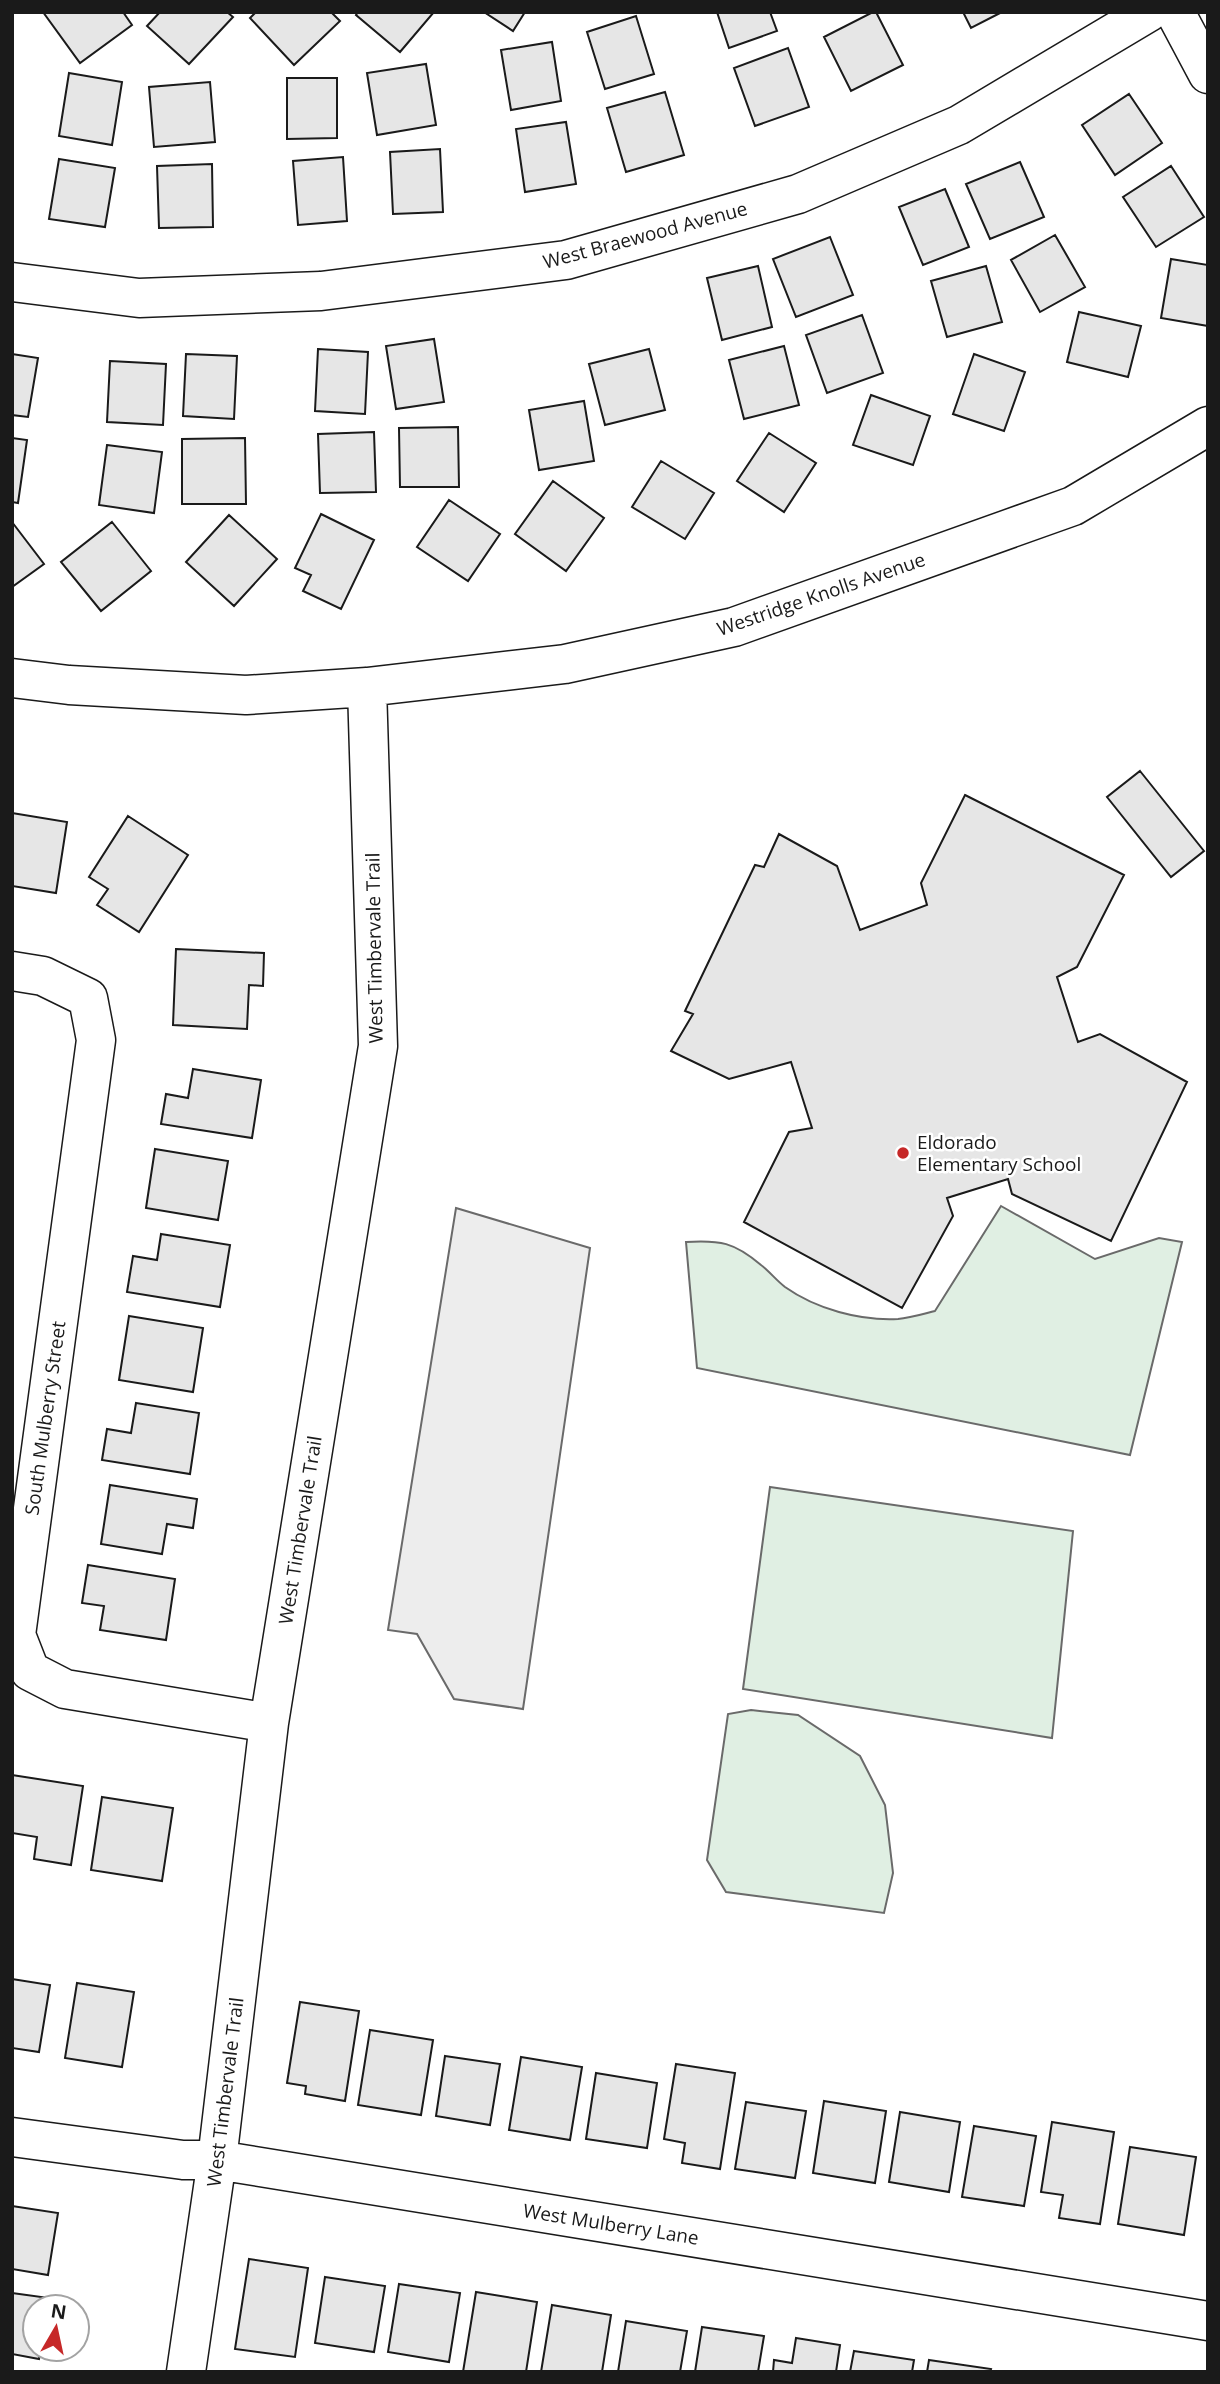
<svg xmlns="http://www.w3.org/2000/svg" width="1220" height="2384" viewBox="0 0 1220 2384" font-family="'Open Sans',sans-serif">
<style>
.green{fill:#e0efe3;stroke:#6a6a6a;stroke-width:2}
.parking{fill:#ededed;stroke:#6a6a6a;stroke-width:2}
.building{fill:#e6e6e6;stroke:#1a1a1a;stroke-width:2}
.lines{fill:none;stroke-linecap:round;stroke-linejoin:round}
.minor-casing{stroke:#1a1a1a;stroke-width:41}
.minor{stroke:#fff;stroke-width:38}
.poi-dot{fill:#c62828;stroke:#fff;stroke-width:2.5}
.labels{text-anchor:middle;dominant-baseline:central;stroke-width:5;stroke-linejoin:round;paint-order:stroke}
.street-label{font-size:19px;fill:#1a1a1a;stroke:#fff}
.poi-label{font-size:19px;fill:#1a1a1a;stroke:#fff;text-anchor:start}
</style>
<rect width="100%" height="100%" fill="#fff"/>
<path class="green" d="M 1001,1206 L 1095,1259 L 1159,1238 L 1182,1242 L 1130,1455 L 697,1368 L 686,1242 C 720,1240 734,1242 761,1265 C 769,1271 776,1280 785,1287 C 816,1309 860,1321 898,1319 C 910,1318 923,1314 935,1311 Z
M 770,1487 L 1073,1531 L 1052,1738 L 743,1689 Z
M 751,1710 L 798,1715 L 860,1756 L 885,1805 L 893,1873 L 884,1913 L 726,1892 L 707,1860 L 728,1714 Z"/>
<path class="parking" d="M 456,1208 L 590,1248 L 523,1709 L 454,1699 L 417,1634 L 388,1630 Z"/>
<path class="building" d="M 43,12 L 123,12 L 132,25 L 80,63 Z
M 160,12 L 227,12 L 233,17 L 189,64 L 147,26 Z
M 256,12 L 331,12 L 340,21 L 294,65 L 250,18 Z
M 358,12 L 434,12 L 400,52 L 356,15 Z
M 484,12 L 525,12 L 513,31 Z
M 717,12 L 770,12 L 777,31 L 729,48 Z
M 873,12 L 876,12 L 903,65 L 851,91 L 824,37 Z
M 963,12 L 1002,12 L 971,28 Z
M 636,16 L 654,74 L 605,89 L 587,32 Z
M 552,42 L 561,101 L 511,110 L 501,50 Z
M 788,48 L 809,107 L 755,126 L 734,68 Z
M 426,64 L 436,125 L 377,135 L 367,73 Z
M 69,73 L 122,82 L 112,145 L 59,136 Z
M 287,78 L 337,78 L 337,138 L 287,139 Z
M 210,82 L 215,142 L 154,147 L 149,87 Z
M 665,92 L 684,155 L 626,172 L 607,108 Z
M 1129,94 L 1162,143 L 1115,175 L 1082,125 Z
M 566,122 L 576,184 L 525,192 L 516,129 Z
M 440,149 L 443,212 L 393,214 L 390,152 Z
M 343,157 L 347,221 L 298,225 L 293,161 Z
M 59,159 L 115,168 L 105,227 L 49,219 Z
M 1020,162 L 1044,217 L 990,239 L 966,184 Z
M 212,164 L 213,227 L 159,228 L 157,166 Z
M 1171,166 L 1204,217 L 1156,247 L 1123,197 Z
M 945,189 L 969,247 L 923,265 L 899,207 Z
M 1055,235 L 1085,287 L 1040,312 L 1011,260 Z
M 830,237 L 853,295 L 796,317 L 773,259 Z
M 1171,259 L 1208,265 L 1208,326 L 1161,318 Z
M 758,266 L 772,327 L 722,340 L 707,278 Z
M 986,266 L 1002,322 L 947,337 L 931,281 Z
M 1079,312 L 1141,326 L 1128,377 L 1067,362 Z
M 862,315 L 883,373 L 827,393 L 806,335 Z
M 434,339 L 444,402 L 396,409 L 386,346 Z
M 784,346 L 799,405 L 744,419 L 729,360 Z
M 318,349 L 368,352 L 365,414 L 315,411 Z
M 649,349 L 665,410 L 605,425 L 589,364 Z
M 12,354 L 38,358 L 28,417 L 12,415 Z
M 186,354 L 237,356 L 234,419 L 183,416 Z
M 974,354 L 1025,372 L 1004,431 L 953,414 Z
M 110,361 L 166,364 L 163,425 L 107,422 Z
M 871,395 L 930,416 L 913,465 L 853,445 Z
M 584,401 L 594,461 L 539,470 L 529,410 Z
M 458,427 L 459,487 L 400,487 L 399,428 Z
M 374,432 L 376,492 L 320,493 L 318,434 Z
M 769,433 L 816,463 L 784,512 L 737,481 Z
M 12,438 L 27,440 L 18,503 L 12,502 Z
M 245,438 L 246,504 L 182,504 L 182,439 Z
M 107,445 L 162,452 L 154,513 L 99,505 Z
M 661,461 L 714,493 L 685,539 L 632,507 Z
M 553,481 L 604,518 L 566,571 L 515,534 Z
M 449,500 L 500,534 L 468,581 L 417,547 Z
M 321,514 L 374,540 L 341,609 L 303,591 L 311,575 L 295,568 Z
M 229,515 L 277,559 L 234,606 L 186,562 Z
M 12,522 L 44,564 L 12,587 Z
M 112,522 L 151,571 L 101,611 L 61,562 Z
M 1140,771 L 1204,851 L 1171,877 L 1107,797 Z
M 965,795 L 1124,875 L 1077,967 L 1057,977 L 1078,1042 L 1100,1034 L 1187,1082 L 1111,1241 L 1012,1194 L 1008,1179 L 947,1198 L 953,1216 L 902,1308 L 744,1222 L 789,1132 L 812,1128 L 791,1062 L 729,1079 L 671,1051 L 693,1014 L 685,1011 L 755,865 L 764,867 L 779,834 L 837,866 L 860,930 L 927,905 L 921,883 Z
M 12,813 L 67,822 L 56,893 L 12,886 Z
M 128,816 L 188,855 L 139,932 L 97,905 L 108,889 L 89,877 Z
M 176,949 L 264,953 L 263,986 L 249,985 L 247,1029 L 173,1025 Z
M 193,1069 L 261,1080 L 252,1138 L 161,1124 L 166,1094 L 188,1098 Z
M 155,1149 L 228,1161 L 218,1220 L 146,1208 Z
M 161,1234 L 230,1245 L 220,1307 L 127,1292 L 133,1256 L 157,1260 Z
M 129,1316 L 203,1328 L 193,1392 L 119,1380 Z
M 136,1403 L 199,1413 L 190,1474 L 102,1460 L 107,1429 L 131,1433 Z
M 110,1485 L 197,1499 L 193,1528 L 167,1524 L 162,1554 L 101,1544 Z
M 88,1565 L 175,1579 L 166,1640 L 100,1630 L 104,1606 L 82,1603 Z
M 12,1775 L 83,1786 L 71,1865 L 34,1859 L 37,1837 L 12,1833 Z
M 102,1797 L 173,1808 L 162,1881 L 91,1870 Z
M 12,1979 L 50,1985 L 39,2052 L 12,2048 Z
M 77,1983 L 134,1992 L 122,2067 L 65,2058 Z
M 300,2002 L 359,2011 L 345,2101 L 305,2094 L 306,2086 L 287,2083 Z
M 370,2030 L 433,2040 L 421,2115 L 358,2105 Z
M 445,2056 L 500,2064 L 490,2125 L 436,2116 Z
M 521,2057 L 582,2067 L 570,2140 L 509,2130 Z
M 676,2064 L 735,2073 L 720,2169 L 682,2163 L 685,2143 L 664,2139 Z
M 596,2073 L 657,2083 L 647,2148 L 586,2139 Z
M 824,2101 L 886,2111 L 875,2183 L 813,2173 Z
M 746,2102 L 806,2111 L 795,2178 L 735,2169 Z
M 900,2112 L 960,2122 L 949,2192 L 889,2182 Z
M 1052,2122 L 1114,2132 L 1100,2224 L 1059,2218 L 1063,2195 L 1041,2192 Z
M 974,2126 L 1036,2136 L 1024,2206 L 962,2197 Z
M 1130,2147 L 1196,2157 L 1184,2235 L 1118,2224 Z
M 12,2206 L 58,2213 L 48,2275 L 12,2269 Z
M 249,2259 L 308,2268 L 295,2357 L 235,2349 Z
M 325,2277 L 385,2286 L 374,2352 L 315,2343 Z
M 399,2284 L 460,2293 L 449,2362 L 388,2352 Z
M 476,2292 L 537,2302 L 526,2372 L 463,2372 Z
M 12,2293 L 49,2298 L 48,2307 L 35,2307 L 35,2349 L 41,2349 L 39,2359 L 12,2354 Z
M 552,2305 L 611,2315 L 602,2372 L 541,2372 Z
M 626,2321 L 687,2331 L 680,2372 L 618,2372 Z
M 702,2327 L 764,2336 L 758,2372 L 695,2372 Z
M 796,2338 L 840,2345 L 836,2372 L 773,2372 L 774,2360 L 792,2363 Z
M 854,2351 L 914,2360 L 912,2372 L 850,2372 Z
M 929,2360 L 991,2369 L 990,2372 L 927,2372 Z"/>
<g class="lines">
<g class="minor-casing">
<path id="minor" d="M 1175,12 L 1208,74
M 12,282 L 139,298 L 321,291 L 566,260 L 798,194 L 959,125 L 1149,12
M 12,678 L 69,685 L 246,695 L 367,687 L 565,664 L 734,627 L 1073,506 L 1208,426
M 12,971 L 43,976 L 88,998 L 96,1040 L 16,1635 L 30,1671 L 65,1689 L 269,1723
M 12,2137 L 183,2160 L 217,2160 L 1208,2321
M 186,2372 L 217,2160 L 269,1723 L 378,1046 L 367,687"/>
</g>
<use href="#minor" class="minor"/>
</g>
<circle class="poi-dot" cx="903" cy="1153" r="7"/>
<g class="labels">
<g class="street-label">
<text transform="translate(645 235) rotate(-15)">West Braewood Avenue</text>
<text transform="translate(821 594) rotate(-19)">Westridge Knolls Avenue</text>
<text transform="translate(374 948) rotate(-91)">West Timbervale Trail</text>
<text transform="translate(45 1418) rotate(-82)">South Mulberry Street</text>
<text transform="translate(300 1530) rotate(-81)">West Timbervale Trail</text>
<text transform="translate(225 2092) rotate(-83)">West Timbervale Trail</text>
<text transform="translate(611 2224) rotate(9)">West Mulberry Lane</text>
</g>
<g class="poi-label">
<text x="917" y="1142">Eldorado<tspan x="917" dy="22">Elementary School</tspan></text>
</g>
</g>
<rect width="1220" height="2384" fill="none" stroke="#1a1a1a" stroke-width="28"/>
<g transform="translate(56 2328) rotate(9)"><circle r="33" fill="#ffffff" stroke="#a3a3a3" stroke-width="2"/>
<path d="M0-5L12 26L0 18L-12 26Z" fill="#c62828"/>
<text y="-10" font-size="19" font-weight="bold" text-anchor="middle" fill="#1a1a1a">N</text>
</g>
</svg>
